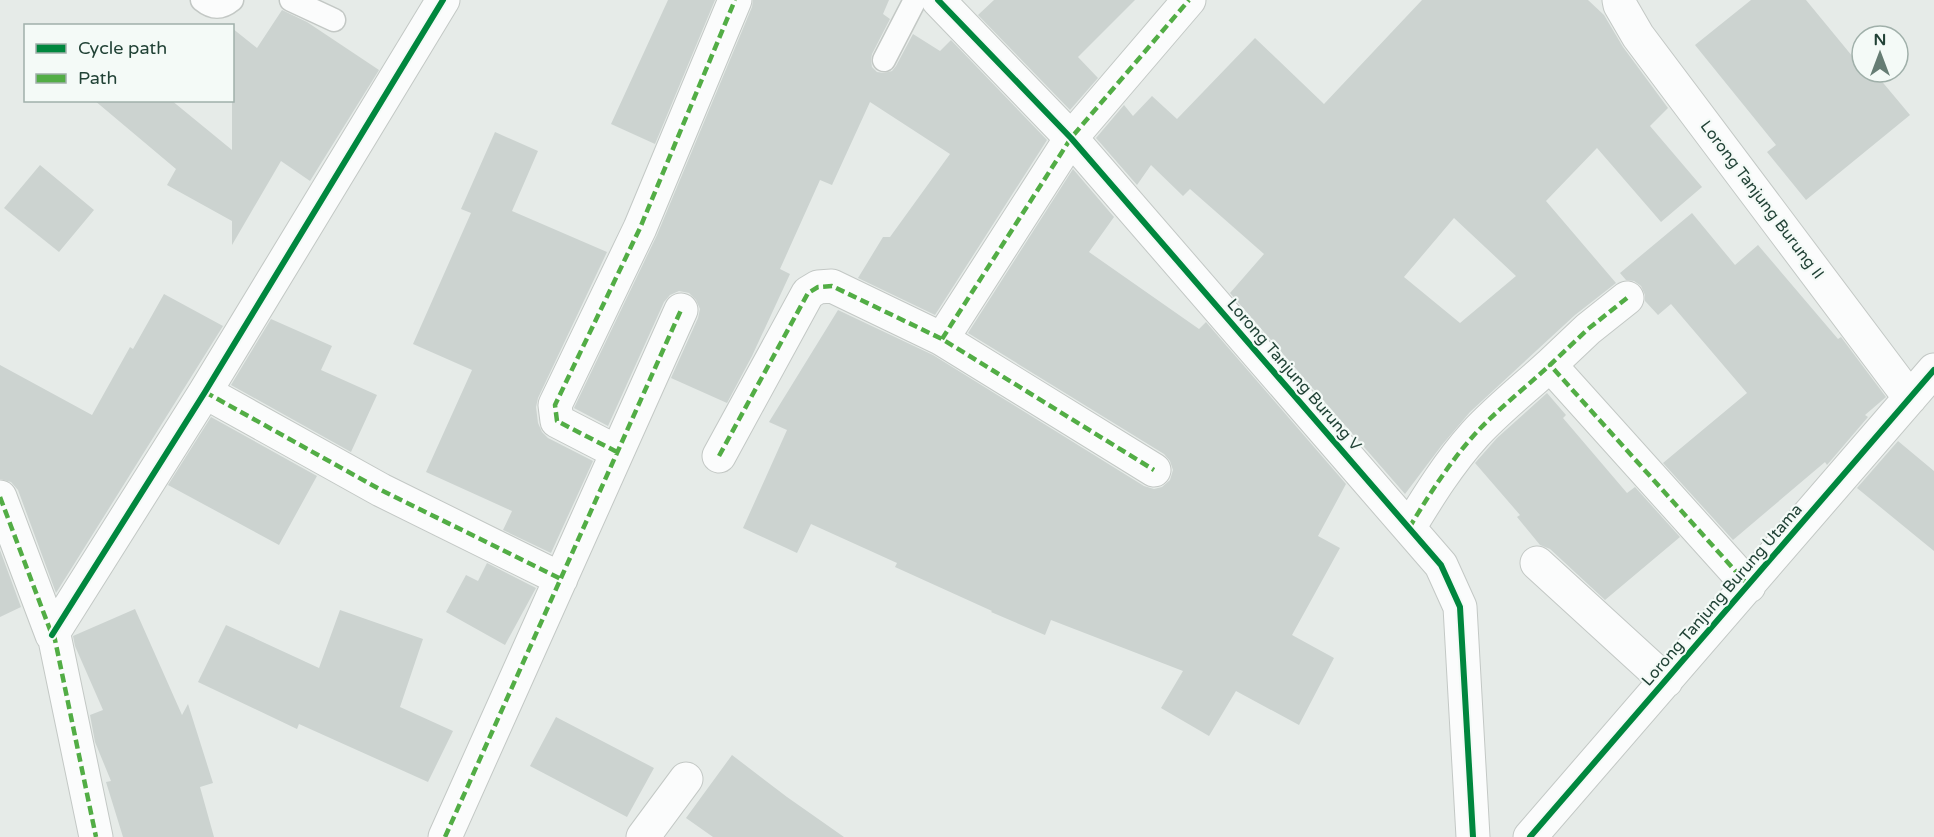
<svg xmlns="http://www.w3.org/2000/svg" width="1934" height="837" viewBox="0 0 1934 837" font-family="'Varela Round',sans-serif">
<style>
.building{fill:#ccd3d0;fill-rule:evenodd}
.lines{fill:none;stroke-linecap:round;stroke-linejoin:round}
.lane-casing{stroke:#c3c8c5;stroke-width:25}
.street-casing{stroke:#c3c8c5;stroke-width:35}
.lane{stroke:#fbfcfc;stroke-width:22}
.street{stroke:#fbfcfc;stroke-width:33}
.quiet{stroke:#52ad45;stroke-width:4.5;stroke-dasharray:9 4.5;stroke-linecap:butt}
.cycleway-casing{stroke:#f4faf7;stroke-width:10}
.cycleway{stroke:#00873e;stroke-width:6}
.labels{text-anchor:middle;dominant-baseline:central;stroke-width:4.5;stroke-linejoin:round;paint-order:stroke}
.street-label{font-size:16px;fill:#214236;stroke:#f4faf7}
</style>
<rect width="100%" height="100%" fill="#e6ebe8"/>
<path class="building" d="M 668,0 L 715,0 L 655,144 L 611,124 Z
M 753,0 L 889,0 L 883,14 L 890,19 L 872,54 L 871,60 L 872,67 L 877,72 L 884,73 L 892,71 L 896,66 L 913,34 L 940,51 L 951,40 L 1047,140 L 935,315 L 858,278 L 883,237 L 890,237 L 950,154 L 870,102 L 832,185 L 820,180 L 780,269 L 790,274 L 752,356 L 727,403 L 671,378 L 698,318 L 700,309 L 696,300 L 689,293 L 679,291 L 670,295 L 664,302 L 608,426 L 574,408 L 657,235 L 752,7 Z
M 994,0 L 1135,0 L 1078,57 L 1098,78 L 1070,110 L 978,15 Z
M 1422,0 L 1588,0 L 1604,15 L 1623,47 L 1668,108 L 1650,126 L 1702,187 L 1661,222 L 1597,148 L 1546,201 L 1616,283 L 1575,315 L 1470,412 L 1442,445 L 1405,494 L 1230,293 L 1264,254 L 1190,189 L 1183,196 L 1151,165 L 1137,185 L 1096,138 L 1124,105 L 1133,116 L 1152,96 L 1177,119 L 1255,38 L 1324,104 ZM 1454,218 L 1516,276 L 1460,323 L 1404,277 Z
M 1751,0 L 1806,0 L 1862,68 L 1862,72 L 1874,72 L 1910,115 L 1806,200 L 1767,152 L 1776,145 L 1695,45 Z
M 282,10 L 307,22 L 379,70 L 310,181 L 281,161 L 232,245 L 232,221 L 167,185 L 176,169 L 94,100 L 171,100 L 232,150 L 232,28 L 257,48 Z
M 495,132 L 538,151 L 512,211 L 607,252 L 538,398 L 536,407 L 538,423 L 542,432 L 548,438 L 593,461 L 551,553 L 503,530 L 512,511 L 426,472 L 472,370 L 413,344 L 471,213 L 461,209 Z
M 40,165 L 94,210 L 59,252 L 4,208 Z
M 1073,169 L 1114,217 L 1089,252 L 1199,329 L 1206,322 L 1346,484 L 1318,536 L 1340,548 L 1292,635 L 1334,658 L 1299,725 L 1236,691 L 1209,736 L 1161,708 L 1183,671 L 1051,620 L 1045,635 L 991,612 L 992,611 L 895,567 L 897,563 L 811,524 L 797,553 L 743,528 L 787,430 L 769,422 L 838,310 L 933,355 L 1144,486 L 1154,489 L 1162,487 L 1170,480 L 1173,470 L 1170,461 L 1164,454 L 968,333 Z
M 1692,213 L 1735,265 L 1758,245 L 1838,339 L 1841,337 L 1886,397 L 1865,415 L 1868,417 L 1827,465 L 1825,462 L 1733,540 L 1663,463 L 1747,393 L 1671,304 L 1658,315 L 1645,301 L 1645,295 L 1641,286 L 1634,281 L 1626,280 L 1620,273 Z
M 164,294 L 223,326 L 56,593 L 18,490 L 11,482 L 0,479 L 0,365 L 92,415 L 130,347 L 133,349 Z
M 271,319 L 332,346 L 321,370 L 377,395 L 351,452 L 231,385 Z
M 1547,393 L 1566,415 L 1563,418 L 1627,493 L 1635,487 L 1680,537 L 1605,600 L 1550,549 L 1540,545 L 1517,517 L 1520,515 L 1475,463 L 1497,438 Z
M 211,417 L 317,476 L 279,545 L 168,485 Z
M 1898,441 L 1934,471 L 1934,551 L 1857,488 Z
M 0,550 L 21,607 L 0,617 Z
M 487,563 L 536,588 L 505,645 L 446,612 L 466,575 L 478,581 Z
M 135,609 L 182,715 L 188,704 L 213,783 L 200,787 L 214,837 L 123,837 L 106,782 L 111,781 L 95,742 L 90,715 L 103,710 L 75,646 L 73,636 Z
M 340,610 L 423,639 L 400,707 L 453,731 L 428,782 L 299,724 L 297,729 L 198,682 L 226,625 L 319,668 Z
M 556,717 L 654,768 L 627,817 L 530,766 Z
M 732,755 L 787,797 L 844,837 L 713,837 L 686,818 Z"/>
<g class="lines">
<g class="lane-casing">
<path id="lane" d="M 202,0 C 213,9 221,9 232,0
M 291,0 L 334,20
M 884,60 L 915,0"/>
</g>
<g class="street-casing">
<path id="street" d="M 938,0 L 1071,138 L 1441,565 L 1460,607 L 1473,837
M 1619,0 L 1620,5 L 1638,36 L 1910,398
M 1627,298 L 1588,329 L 1550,365 L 1749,586
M 942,339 L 1071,138 L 1189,0
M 205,392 L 381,490 L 561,579
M 617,452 L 557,421 L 555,405 L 640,228 L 735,0
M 719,456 L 808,293 L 818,287 L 832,286 L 942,339 L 1154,470
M 0,497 L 52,635 L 54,635 L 96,837
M 1409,528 C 1429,495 1449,463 1475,434 C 1498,409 1525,388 1550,365
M 1537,563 L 1666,681
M 52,635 L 205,392 L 443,0
M 445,837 L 681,310
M 643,837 L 686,779
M 1530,837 L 1934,370"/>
</g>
<use href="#lane" class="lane"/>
<use href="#street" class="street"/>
<path class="quiet" d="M 1627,298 L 1588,329 L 1550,365 L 1749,586
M 942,339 L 1071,138 L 1189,0
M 205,392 L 381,490 L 561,579
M 617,452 L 557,421 L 555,405 L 640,228 L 735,0
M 719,456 L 808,293 L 818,287 L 832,286 L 942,339 L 1154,470
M 0,497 L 52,635 L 54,635 L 96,837
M 1409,528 C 1429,495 1449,463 1475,434 C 1498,409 1525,388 1550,365
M 445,837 L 681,310"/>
<g class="cycleway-casing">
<path id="cycleway" d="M 938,0 L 1071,138 L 1441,565 L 1460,607 L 1473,837
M 52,635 L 205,392 L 443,0
M 1530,837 L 1934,370"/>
</g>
<use href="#cycleway" class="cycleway"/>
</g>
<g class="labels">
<g class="street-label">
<text transform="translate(1762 200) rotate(53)">Lorong Tanjung Burung II</text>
<text transform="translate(1294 375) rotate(49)">Lorong Tanjung Burung V</text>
<text transform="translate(1722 595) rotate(-49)">Lorong Tanjung Burung Utama</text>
</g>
</g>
<rect x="24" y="24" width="210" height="78" fill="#f4faf7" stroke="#a0b0aa" stroke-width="1.5"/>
<rect x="36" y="44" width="30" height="9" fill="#00873e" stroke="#a0b0aa" stroke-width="1.5"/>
<text x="78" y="54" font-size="18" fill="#214236">Cycle path</text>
<rect x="36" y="74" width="30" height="9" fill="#52ad45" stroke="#a0b0aa" stroke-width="1.5"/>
<text x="78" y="84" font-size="18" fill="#214236">Path</text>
<g transform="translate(1880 54)"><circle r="28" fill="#f4faf7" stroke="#a0b0aa" stroke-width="1.5"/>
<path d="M0-4.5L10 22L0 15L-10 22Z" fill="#667d74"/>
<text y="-9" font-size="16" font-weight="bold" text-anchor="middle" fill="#214236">N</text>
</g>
</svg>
